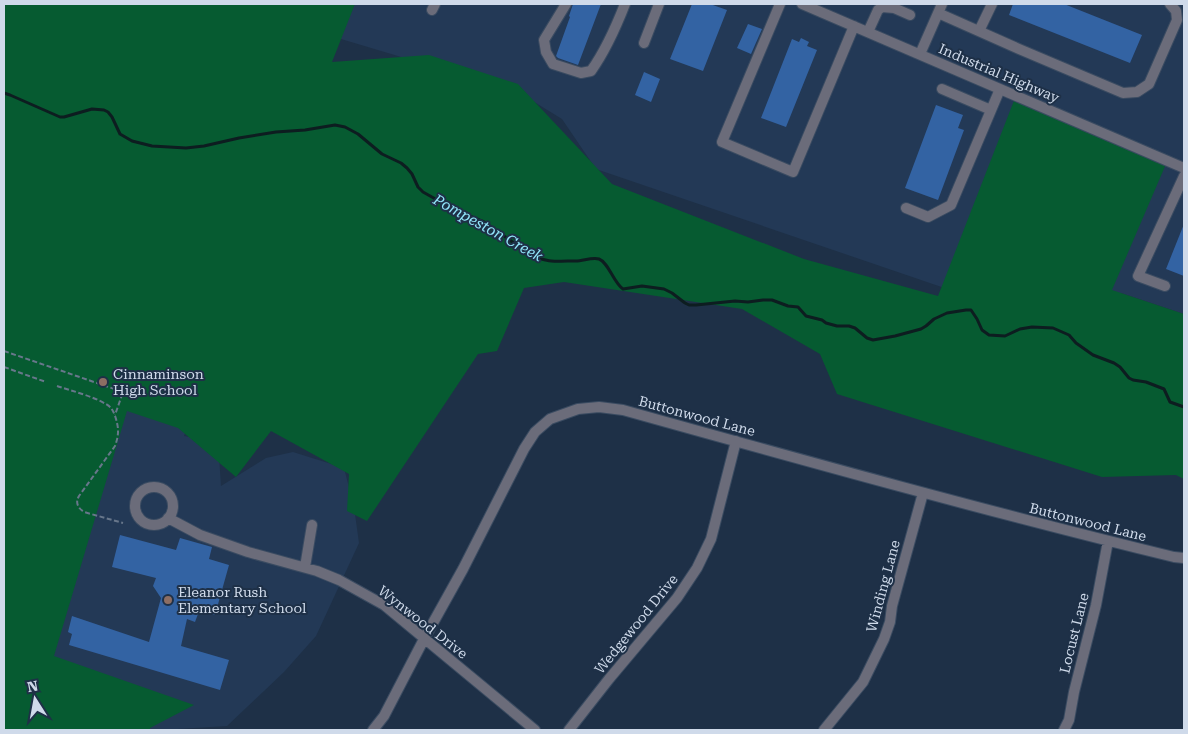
<svg xmlns="http://www.w3.org/2000/svg" width="1188" height="734" viewBox="0 0 1188 734" font-family="'Roboto Serif',serif">
<style>
.built{fill:#233956}
.green{fill:#065b31}
.lines{fill:none;stroke-linecap:round;stroke-linejoin:round}
.stream{stroke:#0d1d20;stroke-width:3}
.building{fill:#3363a3}
.minor-casing{stroke:#3a4b61;stroke-width:12}
.path{stroke:#68778b;stroke-width:2;stroke-dasharray:5 2.5;stroke-linecap:butt}
.minor{stroke:#6b6c7a;stroke-width:10}
.education-dot{fill:#8d6e63;stroke:#1e3047;stroke-width:2}
.labels{text-anchor:middle;dominant-baseline:central;stroke-width:4;stroke-linejoin:round;paint-order:stroke}
.street-label{font-size:14px;fill:#cfdaea;stroke:#1e3047}
.poi-label{font-size:14px;fill:#cfdaea;stroke:#1e3047;text-anchor:start}
.water-label{font-size:15px;font-style:italic;fill:#92e7fb;stroke:#1e3047}
</style>
<rect width="100%" height="100%" fill="#1e3047"/>
<path class="built" d="M 239,4 L 1184,4 L 1184,314 L 1121,293 L 1006,309 L 596,169 L 562,119 L 518,92 L 331,36 Z
M 4,223 L 218,341 L 184,436 L 195,438 L 219,455 L 221,486 L 266,458 L 293,452 L 344,468 L 354,507 L 359,543 L 316,636 L 284,672 L 227,726 L 178,729 L 176,730 L 4,730 Z"/>
<path class="green" d="M 4,4 L 355,4 L 332,62 L 429,55 L 518,84 L 612,184 L 804,259 L 938,296 L 1015,98 L 1166,164 L 1112,290 L 1184,314 L 1184,479 L 1176,475 L 1102,477 L 837,394 L 820,354 L 742,309 L 564,282 L 524,288 L 497,351 L 478,354 L 367,521 L 347,511 L 349,474 L 271,431 L 236,477 L 178,428 L 127,411 L 54,656 L 194,705 L 150,728 L 150,730 L 4,730 Z"/>
<g class="lines">
<path class="stream" d="M 4,93 L 10,95 L 60,117 L 64,117 L 92,109 L 104,110 L 108,112 L 112,117 L 120,134 L 132,141 L 152,146 L 186,148 L 204,146 L 239,138 L 276,132 L 305,130 L 335,125 L 345,127 L 358,134 L 382,154 L 401,163 L 407,168 L 412,174 L 418,187 L 423,192 L 455,210 L 484,222 L 531,255 C 546,263 559,261 576,261 C 583,261 592,257 599,259 C 609,263 613,282 623,289 L 642,286 L 664,289 L 672,293 L 685,303 L 689,305 L 696,305 L 735,301 L 748,302 L 763,300 L 772,300 L 788,306 L 798,307 L 806,316 L 822,320 L 826,323 L 837,326 L 849,326 L 855,328 L 867,338 L 873,340 L 895,336 L 921,329 L 926,326 L 934,319 L 947,313 L 966,310 L 971,310 L 977,319 L 982,330 L 989,335 L 1005,336 L 1020,329 L 1032,327 L 1053,328 L 1069,335 L 1076,343 L 1093,355 L 1114,363 L 1120,367 L 1129,378 L 1133,380 L 1146,382 L 1164,389 L 1170,402 L 1184,407"/>
</g>
<path class="building" d="M 573,4 L 601,4 L 578,65 L 558,58 L 556,56 L 570,17 L 569,16 Z
M 692,4 L 710,4 L 727,10 L 703,71 L 670,59 Z
M 1013,4 L 1064,4 L 1142,35 L 1130,63 L 1009,15 Z
M 748,24 L 762,29 L 751,54 L 737,48 Z
M 801,38 L 809,42 L 807,46 L 817,50 L 786,127 L 761,118 L 792,39 L 799,42 Z
M 644,72 L 660,79 L 651,102 L 635,95 Z
M 936,105 L 963,115 L 958,128 L 964,130 L 938,200 L 905,188 Z
M 1184,224 L 1184,276 L 1166,269 Z
M 120,535 L 176,550 L 180,538 L 212,547 L 209,559 L 229,565 L 215,615 L 203,612 L 201,614 L 198,614 L 195,622 L 187,619 L 181,646 L 229,660 L 220,690 L 69,645 L 72,634 L 68,632 L 72,616 L 149,642 L 161,598 L 153,586 L 156,578 L 112,567 Z"/>
<g class="lines">
<g class="minor-casing">
<path id="minor" d="M 566,4 L 544,40 L 546,52 L 553,64 L 581,73 L 591,71 C 606,50 616,27 625,4
M 780,4 L 722,142 L 793,172 L 854,26
M 802,4 L 1184,168
M 432,10 L 435,4
M 938,13 L 1019,49 L 1123,93 L 1137,92 L 1149,84 L 1177,20 L 1176,11 L 1170,4
M 979,31 L 992,4
M 868,32 L 878,10 L 882,7 L 894,8 L 910,15
M 644,43 L 659,4
M 920,54 L 942,4
M 942,89 L 991,110
M 906,208 L 928,217 L 951,205 L 1000,89
M 1165,286 L 1138,276 L 1184,176
M135 506a19 19 0 1 1 38 0a19 19 0 1 1-38 0Z
M 168,518 L 200,535 L 248,552 L 317,571 L 339,580 L 384,605 L 535,730
M 305,567 L 312,525
M 373,730 L 384,716 L 424,639 L 463,569 L 524,449 L 535,432 L 550,419 L 578,409 L 599,407 L 623,410 C 806,461 989,512 1174,557 L 1184,558
M 569,730 L 609,679 L 677,598 L 697,568 L 711,539 L 736,441
M 824,730 L 863,682 L 884,639 L 890,622 L 892,606 L 923,493
M 1064,730 L 1069,720 L 1074,692 L 1096,605 L 1108,541"/>
</g>
<path class="path" d="M 4,351 L 123,392 L 115,415
M 4,367 L 46,382
M 57,386 C 69,390 103,399 111,408 C 114,412 116,418 117,423 C 119,431 118,438 115,446 L 79,496 C 75,503 78,508 84,512 L 123,523"/>
<use href="#minor" class="minor"/>
</g>
<g class="education-dot">
<circle cx="103" cy="382" r="5"/>
<circle cx="168" cy="600" r="5"/>
</g>
<g class="labels">
<g class="street-label">
<text transform="translate(999 73) rotate(23)">Industrial Highway</text>
<text transform="translate(697 416) rotate(15)">Buttonwood Lane</text>
<text transform="translate(1088 522) rotate(14)">Buttonwood Lane</text>
<text transform="translate(883 586) rotate(-75)">Winding Lane</text>
<text transform="translate(423 622) rotate(38)">Wynwood Drive</text>
<text transform="translate(636 624) rotate(-51)">Wedgewood Drive</text>
<text transform="translate(1074 633) rotate(-76)">Locust Lane</text>
</g>
<g class="poi-label">
<text x="113" y="374">Cinnaminson<tspan x="113" dy="16">High School</tspan></text>
<text x="178" y="592">Eleanor Rush<tspan x="178" dy="16">Elementary School</tspan></text>
</g>
<g class="water-label">
<text transform="translate(488 228) rotate(29)">Pompeston Creek</text>
</g>
</g>
<rect width="1188" height="734" fill="none" stroke="#cfdaea" stroke-width="10"/>
<g transform="translate(35 699) rotate(349)" stroke="#1e3047" stroke-width="4" paint-order="stroke">
<path d="M0-4L9 19L0 12L-9 19Z" fill="#cfdaea"/>
<text y="-8" font-size="14" font-weight="bold" text-anchor="middle" fill="#cfdaea">N</text>
</g>
</svg>
